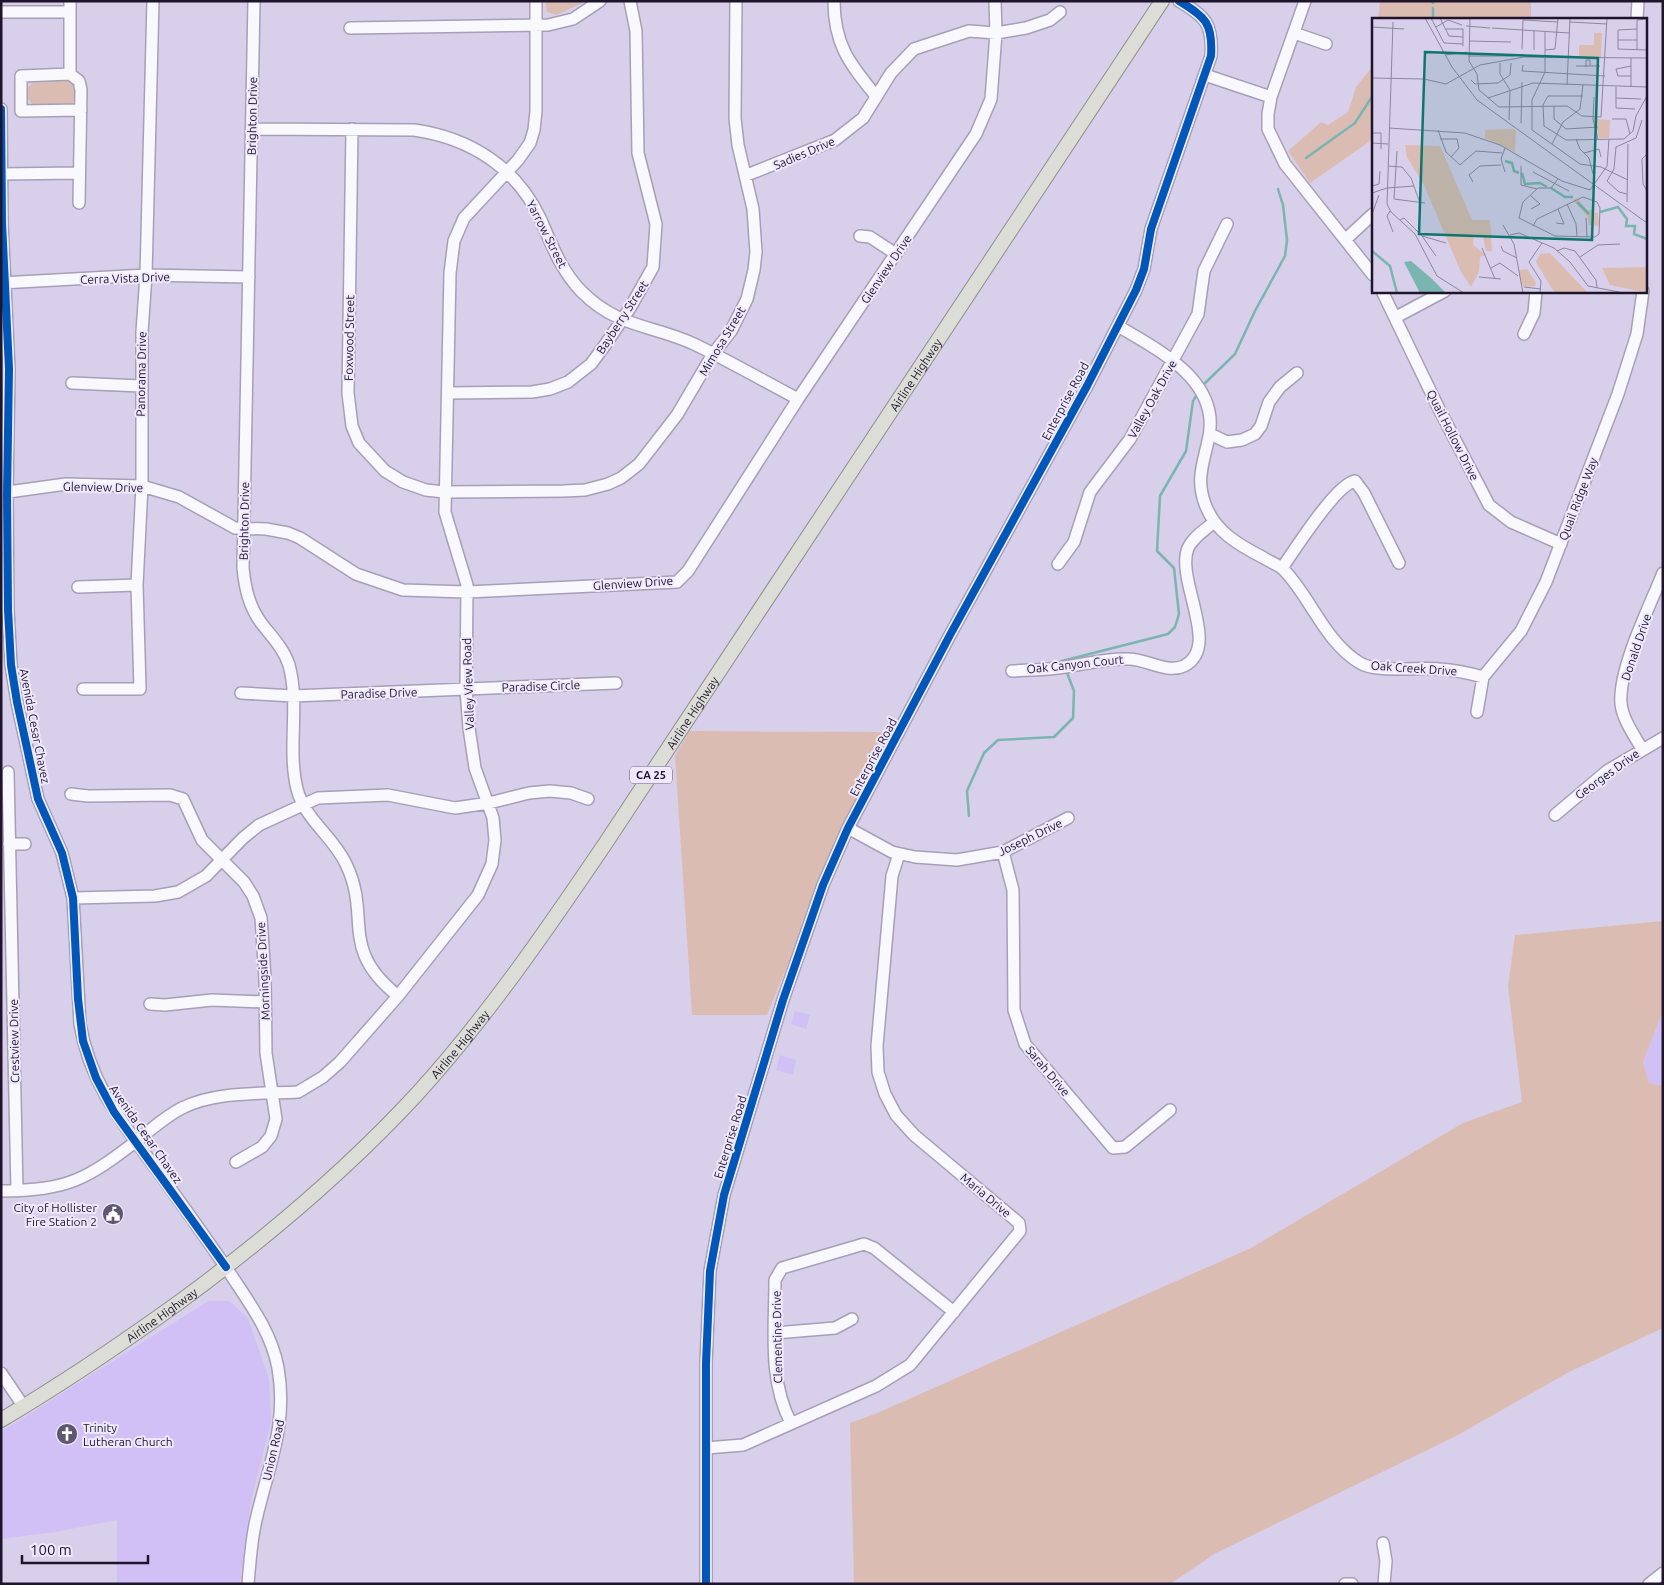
<svg xmlns="http://www.w3.org/2000/svg" width="1664" height="1585" viewBox="0 0 1664 1585" font-family="Ubuntu,sans-serif">
<style>
.built{fill:#d1c0f5}
.green{fill:#dbbcb3}
.lines{fill:none;stroke-linecap:round;stroke-linejoin:round}
.stream{stroke:#7ab5b2;stroke-width:2.5}
.minor-casing{stroke:#a69fb7;stroke-width:14}
.major-casing{stroke:#908f8c;stroke-width:16}
.minor{stroke:#f9f8fc;stroke-width:11}
.major{stroke:#dcddd7;stroke-width:14}
.cycleway-casing{stroke:#f0e9fe;stroke-width:11}
.cycleway{stroke:#0057b8;stroke-width:8}
.labels{text-anchor:middle;dominant-baseline:central;stroke-width:4;stroke-linejoin:round;paint-order:stroke}
.shield{fill:#f0e9fe;stroke:#5d556c;stroke-width:1}
.shield-label{font-size:11px;font-weight:bold;fill:#1e152d}
.street-label{font-size:12px;fill:#1e152d;stroke:#f0e9fe}
.poi-label{font-size:12px;fill:#1e152d;stroke:#f0e9fe;text-anchor:end}
.inset-river{fill:none;stroke:#7ab5b2;stroke-width:2.5}
.inset-road{fill:none;stroke:#8e859f;stroke-width:1}
.view{fill:#0f766e;fill-opacity:0.15;stroke:#0f766e;stroke-width:2.5}
.inset-edge{fill:none;stroke:#1e152d;stroke-width:2.5}
</style>
<rect width="100%" height="100%" fill="#d8cfeb"/>
<path class="built" d="M 795,1011 L 810,1015 L 806,1029 L 791,1024 Z
M 1663,1011 L 1663,1086 L 1649,1083 L 1643,1062 Z
M 780,1055 L 796,1060 L 793,1075 L 776,1070 Z
M 208,1301 L 229,1301 L 248,1318 L 269,1379 L 271,1423 L 251,1501 L 240,1584 L 117,1584 L 117,1520 L 55,1532 L 1,1539 L 1,1432 Z"/>
<path class="green" d="M 545,1 L 587,1 L 556,15 L 547,12 Z
M 1380,1 L 1531,1 L 1531,19 L 1378,19 Z
M 1373,66 L 1373,139 L 1310,183 L 1288,151 L 1321,122 L 1328,125 L 1348,112 L 1356,87 Z
M 69,80 L 77,88 L 76,101 L 70,104 L 32,104 L 26,96 L 26,90 L 32,83 Z
M 689,731 L 883,732 L 767,1015 L 692,1015 L 675,756 Z
M 1663,921 L 1663,1011 L 1643,1062 L 1649,1083 L 1663,1086 L 1663,1328 L 1569,1372 L 1456,1436 L 1216,1553 L 1170,1584 L 854,1584 L 850,1423 L 875,1414 L 1251,1248 L 1463,1123 L 1522,1102 L 1508,986 L 1515,935 Z"/>
<g class="lines">
<path class="stream" d="M 1432,1 L 1433,3
M 1433,19 L 1433,8
M 1306,158 L 1355,123 L 1373,95
M 1202,386 L 1235,354 L 1255,311 L 1285,256 L 1287,240 L 1283,205 L 1278,189
M 1064,665 L 1062,661 L 1168,634 L 1175,627 L 1179,614 L 1174,568 L 1157,551 L 1160,496 L 1186,451 L 1193,401 L 1198,393
M 969,816 L 967,791 L 984,753 L 998,740 L 1054,737 L 1073,718 L 1074,691 L 1066,670"/>
<g class="minor-casing">
<path id="minor" d="M 70,1 L 70,74 L 79,81 L 81,90 L 79,203
M 254,1 L 243,568 C 245,588 249,607 262,624 C 272,637 284,649 289,665 C 300,705 287,748 297,789 C 305,820 333,836 346,864 C 372,918 338,948 398,996
M 834,1 C 834,45 850,64 876,96
M 1305,1 L 1271,97 L 1268,114 L 1268,129 L 1285,164 L 1373,275
M 1,12 L 69,12
M 1637,19 L 1638,1
M 350,28 L 548,25 L 573,19 L 600,1
M 1294,33 L 1326,44
M 70,74 L 21,76 L 21,111 L 81,110
M 1205,75 L 1271,97
M 1,109 L 2,223 L 9,369 L 7,494 L 8,610 L 11,665 L 17,702 L 38,799 L 62,853 L 73,898 L 80,1024 C 90,1084 122,1122 157,1170 C 183,1206 210,1243 235,1281 C 253,1308 272,1335 278,1368 C 288,1425 268,1467 256,1520 C 251,1541 250,1562 248,1584
M 252,129 L 414,130 C 471,138 517,168 541,220 C 552,246 562,272 582,292 C 618,328 653,325 694,344 C 729,361 764,381 798,399
M 352,129 L 348,393 L 352,426 L 359,443 L 385,471 L 403,482 L 426,490 L 444,492 L 564,491 L 585,490 L 608,484 L 621,478 L 639,464 L 677,415 L 713,354 L 731,331 L 747,299 L 754,270 L 756,252 L 753,209 L 738,145 L 735,118 L 736,1
M 2,174 L 78,173
M 747,175 L 835,140 L 863,118 L 891,73 L 914,49 L 969,31 L 996,33 L 1026,28 L 1050,20 L 1060,12
M 860,236 L 870,237 L 896,254
M 1346,239 L 1373,214
M 1,283 L 146,275 L 249,277
M 1382,291 L 1439,409 L 1489,505 L 1511,522 L 1561,544
M 1396,317 L 1445,291
M 1118,326 C 1160,351 1223,382 1208,441 C 1203,464 1196,480 1205,504 C 1215,532 1239,545 1264,558 C 1270,562 1279,565 1284,570 C 1311,598 1325,642 1360,663 C 1376,673 1419,667 1439,669 C 1454,670 1469,673 1483,677 L 1521,631 L 1546,582 L 1618,394 L 1637,334 L 1643,291
M 1524,334 L 1534,313 L 1536,291
M 72,383 L 141,386
M 448,393 L 532,392 L 550,389 L 568,382 L 591,364 L 605,345 L 630,308 L 653,267 L 656,224 L 638,153 L 636,31 L 630,1
M 1210,434 L 1227,442 L 1242,440 L 1255,434 L 1261,426 L 1269,402 L 1280,387 L 1297,373
M 1,493 L 66,484 L 142,486 L 179,497 L 235,528 L 266,529 L 288,533 L 300,538 L 356,574 L 403,590 L 467,592 L 677,582 L 688,571 L 798,399 L 976,134 L 991,99 L 996,33 L 995,1
M 1058,564 L 1074,542 L 1090,492 L 1130,439 L 1198,314 L 1204,271 L 1227,224
M 1282,568 C 1294,551 1336,484 1355,481 L 1364,493 L 1399,563
M 78,587 L 137,585
M 1012,671 C 1029,670 1047,670 1065,667 C 1085,664 1108,658 1129,659 C 1146,659 1167,674 1184,666 C 1222,647 1175,580 1188,548 C 1193,537 1205,530 1214,522
M 83,689 L 140,689 L 137,585 L 142,486 L 142,332 L 146,275 L 153,1
M 241,693 L 293,696 L 616,683
M 1477,712 L 1483,677
M 1642,749 C 1634,735 1623,720 1621,704 C 1618,669 1650,606 1663,573
M 8,772 L 17,1191
M 71,794 L 88,796 L 170,795 L 183,799 L 202,840 L 244,882 L 253,896 L 261,918 L 265,978 L 266,1053 L 276,1119 L 271,1136 L 262,1147 L 236,1162
M 1555,815 L 1607,771 L 1663,738
M 848,828 L 892,852 L 915,857 L 957,860 L 1003,852 L 1068,818
M 9,844 L 25,844
M 1003,852 L 1013,890 L 1014,1010 L 1025,1044 L 1113,1148 L 1125,1147 L 1170,1110
M 73,898 L 155,896 L 178,892 L 206,876 L 243,838 L 259,825 L 318,798 L 388,795 L 455,808 L 489,803 L 529,793 L 550,791 L 571,793 L 588,799
M 150,1004 L 165,1005 L 212,1000 L 265,1002
M 1,1191 C 69,1190 86,1180 139,1139 C 153,1128 166,1116 182,1108 C 216,1091 261,1094 298,1092 L 323,1077 L 340,1062 L 398,996 L 478,895 L 492,864 L 495,840 L 493,818 L 475,768 L 469,728 L 466,690 L 467,585 L 445,512 L 450,273 L 454,241 L 464,218 L 518,160 L 530,143 L 534,130 L 536,111 L 536,1
M 775,1333 L 835,1328 L 852,1319
M 1,1373 L 24,1407
M 791,1423 C 768,1380 775,1328 775,1280 L 782,1268 L 864,1244 L 874,1248 L 954,1312
M 706,1448 L 743,1445 L 876,1386 L 910,1365 L 1020,1231 L 1019,1223 L 914,1135 L 896,1115 L 885,1094 L 878,1072 L 877,1046 L 892,876 L 899,854
M 1383,1543 L 1386,1561 L 1384,1584
M 706,1584 L 706,1363 L 710,1271 L 724,1195 L 783,1000 L 823,885 L 848,828 L 950,635 L 1087,386 L 1136,290 L 1144,269 L 1151,229 L 1211,56 C 1213,24 1206,17 1179,1
M 1345,1584 L 1352,1584
M 1649,1584 L 1663,1573"/>
</g>
<g class="major-casing">
<g id="major">
<path id="s1" d="M 1,1420 C 62,1384 121,1344 178,1303 C 264,1240 344,1173 417,1094 C 487,1017 546,931 605,844 L 1162,1"/>
</g>
</g>
<use href="#minor" class="minor"/>
<use href="#major" class="major"/>
<g class="cycleway-casing">
<path id="cycleway" d="M 1,109 L 2,223 L 9,369 L 7,494 L 8,610 L 11,665 L 17,702 L 38,799 L 62,853 L 73,898 L 78,999 L 83,1041 L 96,1078 L 114,1112 L 226,1267
M 706,1584 L 706,1363 L 710,1271 L 724,1195 L 783,1000 L 823,885 L 848,828 L 950,635 L 1087,386 L 1136,290 L 1144,269 L 1151,229 L 1211,56 C 1213,24 1206,17 1179,1"/>
</g>
<use href="#cycleway" class="cycleway"/>
</g>
<defs>
<g id="civic-disc" transform="scale(1.125)"><circle r="9.5" fill="#5f5670" stroke="#f0e9fe"/><path d="M-.6-6.5H3V-4.5H.6V-3L4-1V1h2V6H-6V1h2V-1L-.6-3ZM-1.2 2.5V6h2.4V2.5Z" fill="#fff"/></g>
<g id="church-disc" transform="scale(1.125)"><circle r="9.5" fill="#5f5670" stroke="#f0e9fe"/><path d="M-1.2-6h2.4v3.5h3.3v2.4h-3.3V6h-2.4V-.1h-3.3v-2.4h3.3Z" fill="#fff"/></g>
</defs>
<g fill-rule="evenodd">
<use href="#civic-disc" x="113" y="1214"/>
<use href="#church-disc" x="67" y="1434"/>
</g>
<g class="labels">
<rect class="shield" x="630" y="766.5" width="42" height="17" rx="4"/>
<g class="shield-label">
<text x="651" y="775">CA 25</text>
</g>
<g class="street-label">
<text transform="translate(252 116) rotate(-89)">Brighton Drive</text>
<text transform="translate(804 153) rotate(-23)">Sadies Drive</text>
<text transform="translate(547 234) rotate(63)">Yarrow Street</text>
<text transform="translate(886 269) rotate(-56)">Glenview Drive</text>
<text transform="translate(125 278) rotate(-2)">Cerra Vista Drive</text>
<text transform="translate(622 317) rotate(-57)">Bayberry Street</text>
<text transform="translate(349 338) rotate(-89)">Foxwood Street</text>
<text transform="translate(722 341) rotate(-59)">Mimosa Street</text>
<text transform="translate(141 374) rotate(-89)">Panorama Drive</text>
<text stroke="none"><textPath href="#s1" startOffset="1406">Airline Highway</textPath></text>
<text transform="translate(1152 399) rotate(-61)">Valley Oak Drive</text>
<text transform="translate(1065 401) rotate(-62)">Enterprise Road</text>
<text transform="translate(1453 435) rotate(63)">Quail Hollow Drive</text>
<text transform="translate(103 487) rotate(1)">Glenview Drive</text>
<text transform="translate(1578 499) rotate(-69)">Quail Ridge Way</text>
<text transform="translate(244 521) rotate(-89)">Brighton Drive</text>
<text transform="translate(633 583) rotate(-4)">Glenview Drive</text>
<text transform="translate(1636 647) rotate(-71)">Donald Drive</text>
<text transform="translate(1075 664) rotate(-6)">Oak Canyon Court</text>
<text transform="translate(1414 668) rotate(4)">Oak Creek Drive</text>
<text transform="translate(468 684) rotate(-92)">Valley View Road</text>
<text transform="translate(541 686) rotate(-2)">Paradise Circle</text>
<text transform="translate(379 693) rotate(-2)">Paradise Drive</text>
<text stroke="none"><textPath href="#s1" startOffset="1001">Airline Highway</textPath></text>
<text transform="translate(35 726) rotate(79)">Avenida Cesar Chavez</text>
<text transform="translate(873 757) rotate(-62)">Enterprise Road</text>
<text transform="translate(1607 774) rotate(-36)">Georges Drive</text>
<text transform="translate(1030 837) rotate(-26)">Joseph Drive</text>
<text transform="translate(263 971) rotate(-93)">Morningside Drive</text>
<text transform="translate(14 1041) rotate(-91)">Crestview Drive</text>
<text stroke="none"><textPath href="#s1" startOffset="596">Airline Highway</textPath></text>
<text transform="translate(1048 1071) rotate(50)">Sarah Drive</text>
<text transform="translate(146 1134) rotate(55)">Avenida Cesar Chavez</text>
<text transform="translate(730 1137) rotate(-73)">Enterprise Road</text>
<text transform="translate(986 1195) rotate(40)">Maria Drive</text>
<text stroke="none"><textPath href="#s1" startOffset="192">Airline Highway</textPath></text>
<text transform="translate(777 1337) rotate(-91)">Clementine Drive</text>
<text transform="translate(273 1450) rotate(-77)">Union Road</text>
</g>
<g class="poi-label">
<text x="97" y="1207">City of Hollister<tspan x="97" dy="14">Fire Station 2</tspan></text>
<text x="83" y="1427" text-anchor="start">Trinity<tspan x="83" dy="14">Lutheran Church</tspan></text>
</g>
</g>
<g transform="translate(1372 18)">
<rect width="275" height="275" fill="#d8cfeb"/>
<path d="M 222,15 L 230,15 L 229,39 L 207,39 L 207,27 L 222,27 ZM 222,101 L 238,102 L 237,120 L 227,120 ZM 141,111 L 144,113 L 143,134 L 113,120 L 113,112 ZM 33,127 L 68,128 L 100,202 L 118,202 L 120,233 L 114,233 L 111,218 L 102,216 L 101,227 L 114,237 L 108,239 L 107,254 L 99,269 L 89,254 L 52,167 L 35,139 ZM 205,180 L 216,193 L 220,191 L 221,195 L 226,195 L 227,208 L 217,207 L 216,199 L 201,182 ZM 178,235 L 215,274 L 219,275 L 184,275 L 180,271 L 164,244 L 168,236 ZM 275,249 L 275,275 L 238,267 L 230,250 ZM 155,251 L 164,265 L 163,268 L 152,269 L 149,265 L 147,252 Z" fill="#dbbcb3"/>
<path d="M 39,243 L 59,260 L 74,275 L 48,275 L 32,244 Z" fill="#7ab5b2"/>
<path class="inset-river" d="M 133,143 L 140,145 L 142,153 L 147,155M 150,155 L 153,166 L 168,165 L 175,169M 179,170 L 193,179 L 201,179M 205,184 L 217,196M 228,194 L 246,189 L 255,201 L 254,208 L 263,208 L 262,216 L 275,221M 0,233 L 18,248 L 25,275"/>
<path class="inset-road" d="M 53,0 L 80,49 L 105,82 L 275,205M 59,0 L 72,25 L 91,26M 68,0 L 77,18 L 91,19M 98,0 L 97,43 L 105,56 L 107,72 L 127,89 L 195,88 L 210,98 L 229,99 L 235,0M 151,2 L 186,4M 21,4 L 15,186 L 19,194 L 43,216 L 65,258 L 92,275M 198,4 L 235,6M 94,8 L 118,10M 0,9 L 32,11M 64,9 L 76,2 L 90,7M 120,10 L 197,15M 74,11 L 91,11 L 91,28M 265,11 L 246,12 L 246,31 L 275,32M 173,14 L 173,54 L 160,82 L 160,112 L 208,146 L 229,149 L 256,162M 246,22 L 265,22M 97,23 L 139,24M 150,31 L 151,2M 162,32 L 162,13M 173,32 L 183,31 L 186,0M 265,32 L 265,2 L 275,1M 73,37 L 95,34M 96,38 L 142,38M 259,40 L 259,69M 128,45 L 128,56 L 138,72 L 137,102M 151,47 L 150,53 L 233,58M 204,48 L 228,48M 259,48 L 244,51 L 246,58 L 259,58M 214,49 L 214,42 L 218,42 L 218,48M 0,60 L 52,61 L 74,66 L 108,47 L 152,39 L 275,40M 99,62 L 103,66 L 126,65 L 138,57 L 139,45M 195,67 L 198,0M 244,69 L 244,90 L 263,91M 211,78 L 176,78 L 171,87 L 172,108 L 194,122 L 252,121 L 261,113 L 264,98 L 275,78M 222,79 L 221,101 L 226,121M 116,80 L 161,65 L 275,69M 244,80 L 269,81M 182,88 L 182,101 L 194,111 L 226,109M 240,101 L 254,101 L 258,116M 149,105 L 150,64M 17,110 L 93,115 L 128,127 L 190,163 L 218,172 L 235,148 L 237,121M 66,112 L 74,134 L 88,147 L 104,133 L 130,135M 0,115 L 9,115 L 9,131M 68,121 L 85,121 L 87,130 L 79,139M 204,121 L 208,131 L 217,140 L 221,156M 0,125 L 16,126M 180,126 L 191,104 L 208,91 L 211,67M 133,130 L 129,141 L 133,154M 25,133 L 22,181 L 53,185M 212,135 L 227,131 L 229,139M 275,136 L 270,141 L 271,166 L 275,173M 16,148 L 30,149 L 39,160 L 48,185M 149,148 L 149,167 L 165,171M 161,154 L 197,173M 186,161 L 179,170 L 166,170 L 151,184 L 147,200 L 183,218 L 223,219 L 227,216 L 228,190M 101,164 L 97,157 L 108,148 L 129,147M 0,168 L 7,166 L 8,153M 0,175 L 15,170 L 42,168M 255,176 L 247,174 L 235,163 L 242,151 L 244,129 L 264,120 L 270,102M 159,178 L 168,186 L 159,191M 211,179 L 225,184 L 228,190M 255,184 L 256,126M 195,186 L 204,206 L 205,218M 18,193 L 15,198 L 21,214M 0,196 L 7,177M 214,200 L 215,219M 28,202 L 32,200 L 50,218 L 74,225M 184,205 L 192,206 L 186,191M 131,207 L 142,226 L 151,275M 161,208 L 165,201 L 211,179M 138,217 L 147,215 L 182,230 L 198,244 L 216,268 L 252,275M 50,218 L 64,238M 129,228 L 131,233 L 145,240M 110,230 L 123,261M 185,233 L 192,230 L 203,233 L 224,262 L 225,270M 208,239 L 226,227 L 248,226M 157,244 L 169,263 L 168,275M 157,244 L 170,225M 119,250 L 128,245 L 146,258M 107,259 L 129,261M 152,269 L 169,271"/>
<path class="view" d="M 53,34 L 226,40 L 220,222 L 47,216 Z"/>
<rect width="275" height="275" class="inset-edge"/>
</g>
<rect width="1664" height="1585" fill="none" stroke="#1e152d" stroke-width="5"/>
<path d="M22 1555v8h126v-8" fill="none" stroke="#1e152d" stroke-width="2.5"/>
<text x="30" y="1555" font-size="15" fill="#1e152d" stroke="#f0e9fe" stroke-width="4" paint-order="stroke">100 m</text>
</svg>
